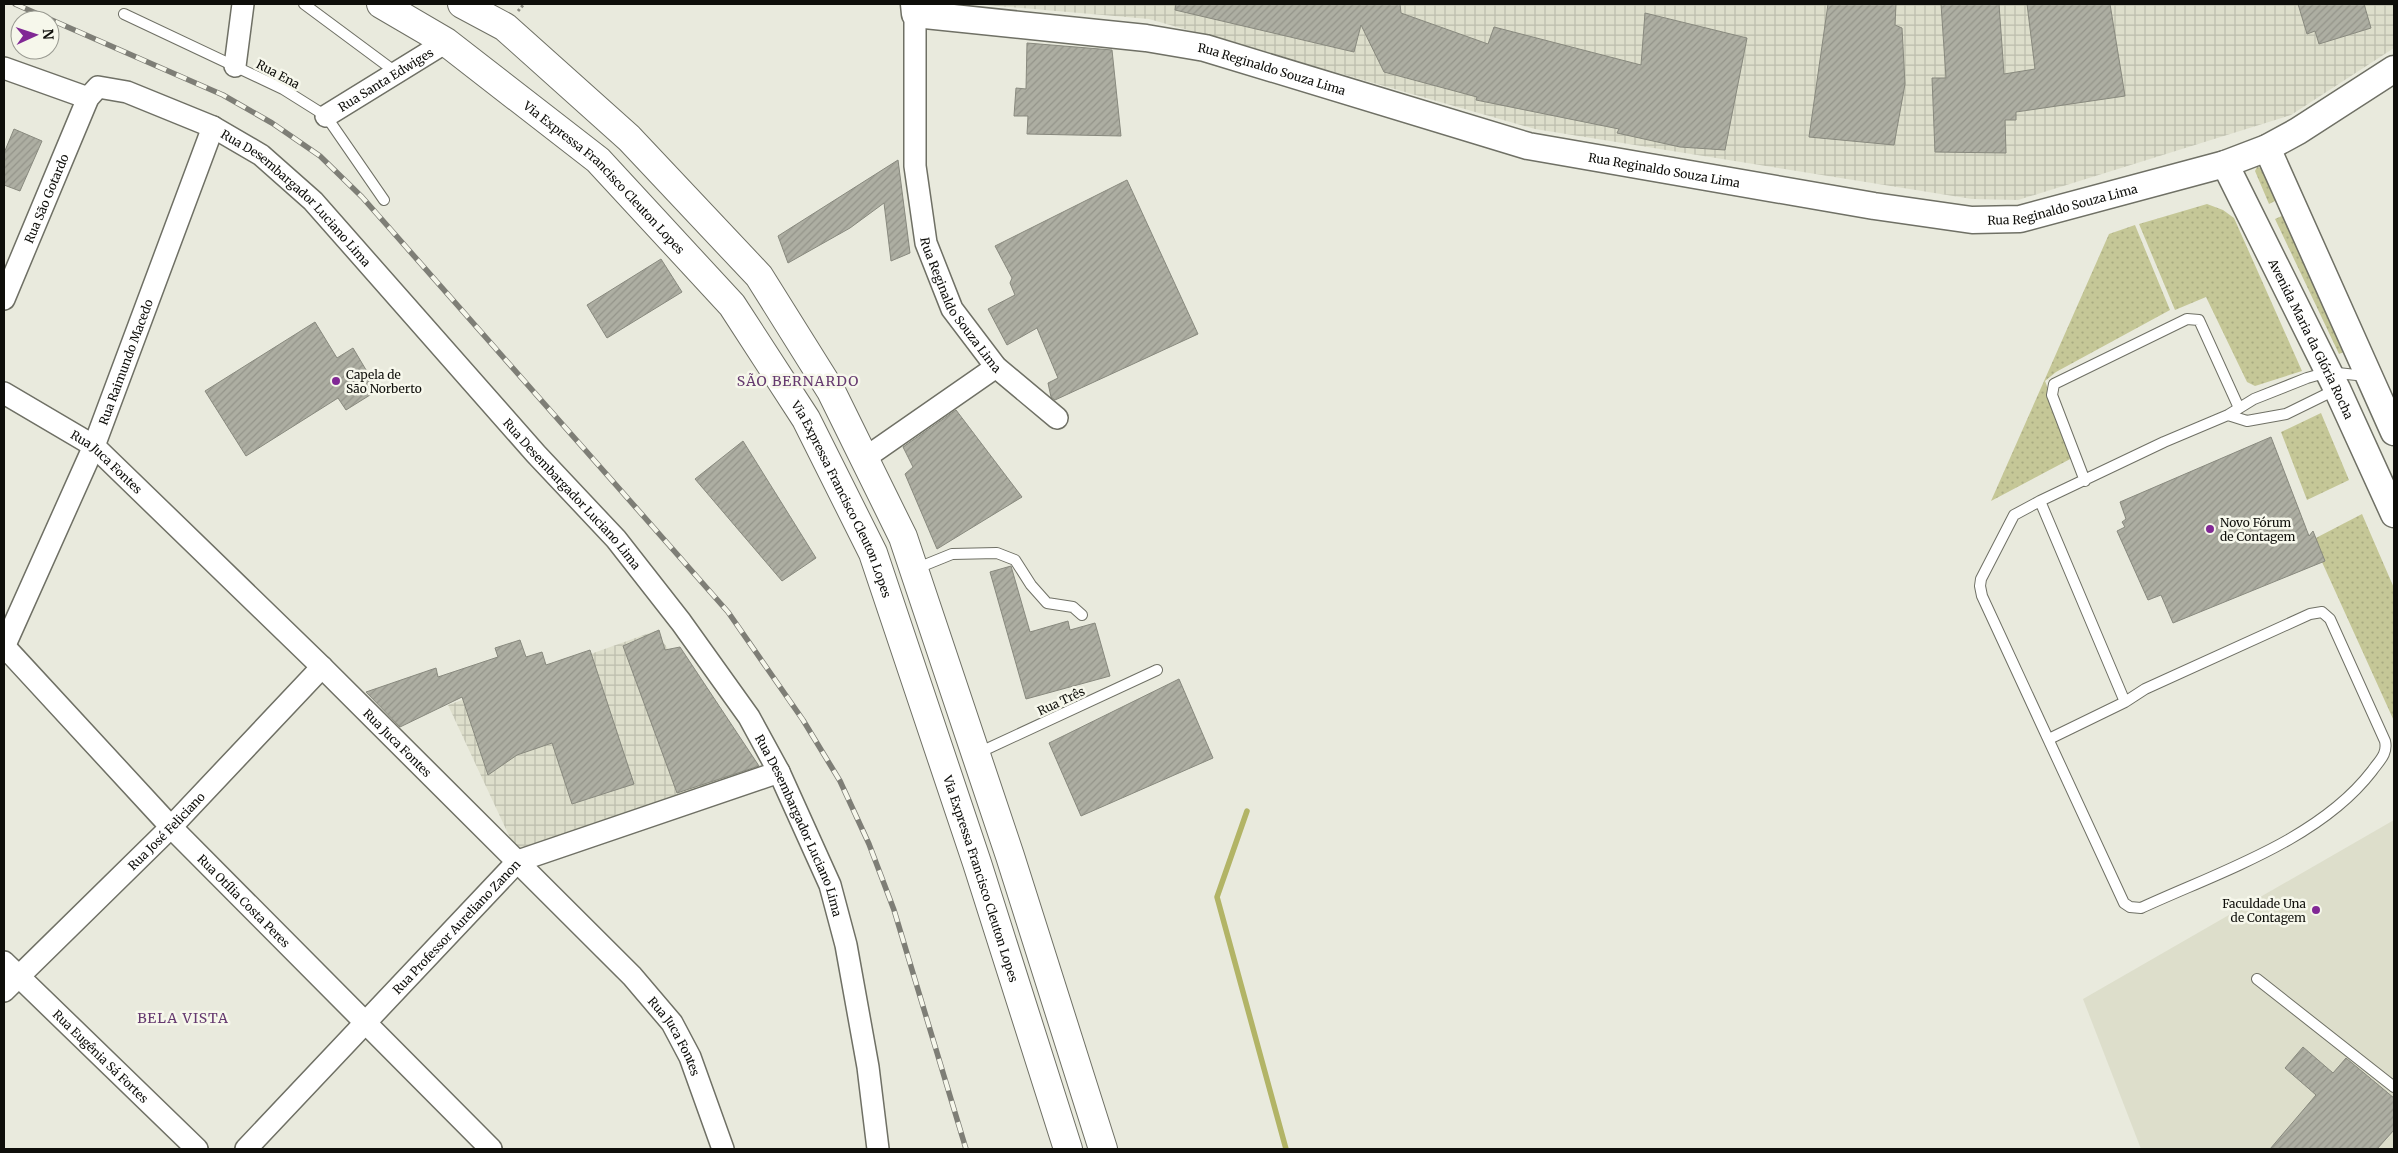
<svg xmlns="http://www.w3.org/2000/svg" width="2398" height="1153" viewBox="0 0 2398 1153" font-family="Merriweather,serif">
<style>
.built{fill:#dddecb}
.industrial{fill:url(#industrial-grid)}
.grass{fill:url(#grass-dots)}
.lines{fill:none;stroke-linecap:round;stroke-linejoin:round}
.stream{stroke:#b2b466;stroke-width:5.5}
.building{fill:url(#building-hatch);stroke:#88897e}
.service-casing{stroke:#6f7065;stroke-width:12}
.minor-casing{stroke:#6f7065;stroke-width:24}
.tertiary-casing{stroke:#6f7065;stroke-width:29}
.trunk-casing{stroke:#6f7065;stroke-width:30}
.path{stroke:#8b8b82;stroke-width:3;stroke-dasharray:2.5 2.5;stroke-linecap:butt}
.service{stroke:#fff;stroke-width:10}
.minor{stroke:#fff;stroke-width:21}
.tertiary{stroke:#fff;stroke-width:26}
.trunk{stroke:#fff;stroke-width:28}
.rail-casing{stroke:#7e7e76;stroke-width:5.5}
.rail{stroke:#f6f7eb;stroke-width:4;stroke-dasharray:11;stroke-linecap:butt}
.poi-dot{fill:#812895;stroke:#f6f7eb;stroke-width:2}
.labels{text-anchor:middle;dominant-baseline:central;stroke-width:5;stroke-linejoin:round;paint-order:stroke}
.street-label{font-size:12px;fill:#0e0e0a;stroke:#f6f7eb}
.poi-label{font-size:12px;fill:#0e0e0a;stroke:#f6f7eb;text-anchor:start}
.neighbourhood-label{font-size:14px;letter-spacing:1px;fill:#65396f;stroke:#f6f7eb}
</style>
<defs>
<pattern id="industrial-grid" width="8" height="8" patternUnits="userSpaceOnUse" patternTransform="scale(1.25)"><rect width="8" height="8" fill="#dddecb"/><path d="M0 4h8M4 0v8" fill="none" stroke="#bcbdad"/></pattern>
<pattern id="grass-dots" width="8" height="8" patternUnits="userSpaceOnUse" patternTransform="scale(1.25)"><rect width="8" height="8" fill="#c5c797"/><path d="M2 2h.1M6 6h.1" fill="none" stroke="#a8aa81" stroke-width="1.8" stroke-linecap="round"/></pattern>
<pattern id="building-hatch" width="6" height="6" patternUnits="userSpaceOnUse" patternTransform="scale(1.25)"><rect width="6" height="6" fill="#adaea2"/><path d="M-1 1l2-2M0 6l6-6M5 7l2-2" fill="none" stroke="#94948a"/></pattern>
</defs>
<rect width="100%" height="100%" fill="#e9eadd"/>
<path class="built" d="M 2394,820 L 2394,1149 L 2141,1149 L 2083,999 Z"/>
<path class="industrial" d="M 975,4 L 2394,4 L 2394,48 L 2291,115 L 2018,200 L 1972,199 L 1535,129 L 1149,19 Z
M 655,631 L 760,775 L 518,855 L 448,705 Z"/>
<path class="grass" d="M 2257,167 L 2262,168 L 2277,200 L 2269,204 L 2255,171 Z
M 2207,204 L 2223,210 L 2234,218 L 2302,371 L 2255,386 L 2247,382 L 2206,297 L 2175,310 L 2139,224 Z
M 2284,215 L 2348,350 L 2339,354 L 2275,219 Z
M 2135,225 L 2170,310 L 2056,372 L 2045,381 L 2074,457 L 1991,501 L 2109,234 Z
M 2321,413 L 2349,480 L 2307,500 L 2281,432 Z
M 2362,514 L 2394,588 L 2394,721 L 2312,540 Z"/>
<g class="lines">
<path class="stream" d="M 1247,811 L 1217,897 L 1286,1149"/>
</g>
<path class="building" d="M 1176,4 L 1400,4 L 1401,13 L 1488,44 L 1494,27 L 1641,65 L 1645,13 L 1747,38 L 1725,150 L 1680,147 L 1617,133 L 1619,129 L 1476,100 L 1477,97 L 1384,72 L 1361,25 L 1354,52 L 1175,10 Z
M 1828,4 L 1896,4 L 1895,25 L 1902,28 L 1905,84 L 1894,145 L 1809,137 Z
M 1941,4 L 1999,4 L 2004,74 L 2035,69 L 2027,4 L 2110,4 L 2125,96 L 2016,112 L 2016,120 L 2005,120 L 2006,153 L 1935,152 L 1932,78 L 1946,78 Z
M 2298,4 L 2364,4 L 2371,28 L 2319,44 L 2315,31 L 2307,34 Z
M 1027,43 L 1112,50 L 1121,136 L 1027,134 L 1028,116 L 1014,116 L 1016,88 L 1026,89 Z
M 14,129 L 42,141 L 20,191 L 4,185 L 4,153 Z
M 898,160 L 910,253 L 891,261 L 884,203 L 850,228 L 788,263 L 778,236 Z
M 1127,180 L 1198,334 L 1055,400 L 1051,397 L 1048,383 L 1058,378 L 1037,328 L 1007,345 L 988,309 L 1015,295 L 1010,283 L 1012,278 L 995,246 Z
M 661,259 L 682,292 L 607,338 L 587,305 Z
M 315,322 L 337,358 L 353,348 L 378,390 L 346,410 L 338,398 L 246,456 L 205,391 Z
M 956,410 L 1022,497 L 937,549 L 905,474 L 913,467 L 903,447 Z
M 2271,437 L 2309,536 L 2313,531 L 2325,561 L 2173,623 L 2161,595 L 2148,600 L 2117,531 L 2125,527 L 2122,522 L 2126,519 L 2120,502 Z
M 743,441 L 816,558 L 782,581 L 695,479 Z
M 1011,566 L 1030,632 L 1068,621 L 1070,630 L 1095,623 L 1110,676 L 1026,699 L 990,572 Z
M 659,630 L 665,650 L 680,647 L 759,766 L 677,793 L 623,646 Z
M 520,640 L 526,657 L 542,652 L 546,665 L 590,650 L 634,784 L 572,804 L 552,743 L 517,755 L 488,775 L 462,697 L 400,727 L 366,692 L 436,668 L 438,677 L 498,657 L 495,648 Z
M 1179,679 L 1213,758 L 1081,816 L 1049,743 Z
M 2303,1047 L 2333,1073 L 2346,1058 L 2394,1098 L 2394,1130 L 2377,1149 L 2270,1149 L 2316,1095 L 2285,1068 Z"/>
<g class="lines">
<g class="service-casing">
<path id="service" d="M 304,4 L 397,73
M 124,14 L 283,89 L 326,116 L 384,200
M 2228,415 L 2247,421 L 2286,414 L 2337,389
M 2085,481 L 2052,395 L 2054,384 L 2187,319 L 2199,320 L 2239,408
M 2040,501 L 2014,515 L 1981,579 L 1980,586 L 1982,596 L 2124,903 L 2130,907 L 2141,908 C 2219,872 2319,840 2372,771 C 2379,761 2388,754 2385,741 L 2330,619 L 2322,612 L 2310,614 L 2145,689 L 2125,702 L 2040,501 L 2164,442 L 2228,415 L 2254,399 L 2307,378 L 2328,372 L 2366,376
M 915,569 L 952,554 L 997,553 L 1015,560 L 1031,585 L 1047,603 L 1073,607 L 1082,615
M 2049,739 L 2125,702
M 976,754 L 1157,670
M 2257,979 L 2394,1087"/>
</g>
<g class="minor-casing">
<g id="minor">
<path id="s1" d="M 915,14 L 915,166 L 926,243 L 952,309 L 996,367 L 1057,418"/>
<path d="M 235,66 L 243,4"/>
<path d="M 4,68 L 88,98"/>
<path id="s2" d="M 326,116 L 446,42"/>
<path id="s3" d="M 4,299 L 88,98 L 98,87 L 127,92 L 213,127 L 261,155 L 313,201 L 536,454 L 616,539 L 681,622 L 749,717 L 779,772 L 830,885 L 846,945 L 868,1067 L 878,1149"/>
<path id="s4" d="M 4,393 L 94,446 L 322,667 L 632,976 L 672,1023 L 690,1057 L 723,1149"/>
<path d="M 865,458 L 996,367"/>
<path id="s5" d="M 4,646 L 171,827 L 491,1149"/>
<path id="s6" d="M 4,647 L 94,446 L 213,127"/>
<path id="s7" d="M 4,962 L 197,1149"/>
<path id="s8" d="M 4,991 L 171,827 L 322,667"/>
<path id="s9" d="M 246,1149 L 518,861 L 779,772"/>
</g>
</g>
<g class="tertiary-casing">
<g id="tertiary">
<path id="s10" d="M 914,4 L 915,14 L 1146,38 L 1205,48 L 1528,146 L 1874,206 L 1972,220 L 2020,219 L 2225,164 L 2267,148 L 2298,131 L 2394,69"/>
<path d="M 2267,148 L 2394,432"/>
<path id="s11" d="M 2225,164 L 2337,389 L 2394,514"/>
</g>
</g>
<g class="trunk-casing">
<g id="trunk">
<path id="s12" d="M 381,4 L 446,42 L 598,160 L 732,305 L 806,419 L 873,553 L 977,863 L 1068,1149"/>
<path d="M 462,4 L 505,27 L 629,138 L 759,276 L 831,391 L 903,537 L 1010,856 L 1103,1149"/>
</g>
</g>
<path class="path" d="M 518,11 L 524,4"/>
<use href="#service" class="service"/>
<use href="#minor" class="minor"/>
<use href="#tertiary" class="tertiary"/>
<use href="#trunk" class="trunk"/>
<g class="rail-casing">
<path id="rail" d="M 15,4 L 223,95 L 272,123 L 320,156 L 362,197 L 728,612 L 803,720 L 840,781 L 869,844 L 894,910 L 966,1149"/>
</g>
<use href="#rail" class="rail"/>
</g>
<g class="poi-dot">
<circle cx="336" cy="381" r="5"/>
<circle cx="2210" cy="529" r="5"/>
<circle cx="2316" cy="910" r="5"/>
</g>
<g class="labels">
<g class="street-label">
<text stroke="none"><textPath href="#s10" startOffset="372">Rua Reginaldo Souza Lima</textPath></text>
<text transform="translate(278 74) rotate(28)">Rua Ena</text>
<text stroke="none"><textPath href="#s2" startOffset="70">Rua Santa Edwiges</textPath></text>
<text stroke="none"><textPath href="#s10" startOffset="778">Rua Reginaldo Souza Lima</textPath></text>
<text stroke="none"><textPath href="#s12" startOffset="284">Via Expressa Francisco Cleuton Lopes</textPath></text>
<text stroke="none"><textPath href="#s3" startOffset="109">Rua São Gotardo</textPath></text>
<text stroke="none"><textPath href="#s3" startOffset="465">Rua Desembargador Luciano Lima</textPath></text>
<text stroke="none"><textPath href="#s10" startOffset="1182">Rua Reginaldo Souza Lima</textPath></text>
<text stroke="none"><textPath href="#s1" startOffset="301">Rua Reginaldo Souza Lima</textPath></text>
<text stroke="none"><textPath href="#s11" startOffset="195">Avenida Maria da Glória Rocha</textPath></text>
<text stroke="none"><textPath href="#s6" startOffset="310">Rua Raimundo Macedo</textPath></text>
<text stroke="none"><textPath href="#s4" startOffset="124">Rua Juca Fontes</textPath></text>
<text stroke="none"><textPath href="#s3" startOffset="871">Rua Desembargador Luciano Lima</textPath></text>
<text stroke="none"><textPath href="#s12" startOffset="689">Via Expressa Francisco Cleuton Lopes</textPath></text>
<text transform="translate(1061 701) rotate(-25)">Rua Três</text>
<text stroke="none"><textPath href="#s4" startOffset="529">Rua Juca Fontes</textPath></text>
<text stroke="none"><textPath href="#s3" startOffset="1276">Rua Desembargador Luciano Lima</textPath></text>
<text stroke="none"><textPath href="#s8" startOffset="228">Rua José Feliciano</textPath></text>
<text stroke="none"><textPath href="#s12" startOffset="1094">Via Expressa Francisco Cleuton Lopes</textPath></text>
<text stroke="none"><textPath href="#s5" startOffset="350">Rua Otília Costa Peres</textPath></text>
<text stroke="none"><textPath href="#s9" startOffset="306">Rua Professor Aureliano Zanon</textPath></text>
<text stroke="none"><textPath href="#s4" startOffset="934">Rua Juca Fontes</textPath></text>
<text stroke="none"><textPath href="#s7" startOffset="135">Rua Eugênia Sá Fortes</textPath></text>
</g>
<g class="poi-label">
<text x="346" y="374">Capela de<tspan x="346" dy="14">São Norberto</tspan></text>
<text x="2220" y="522">Novo Fórum<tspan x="2220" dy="14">de Contagem</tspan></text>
<text x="2306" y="903" text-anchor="end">Faculdade Una<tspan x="2306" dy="14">de Contagem</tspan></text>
</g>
<g class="neighbourhood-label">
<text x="798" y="381">SÃO BERNARDO</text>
<text x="183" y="1018">BELA VISTA</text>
</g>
</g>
<rect width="2398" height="1153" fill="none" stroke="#0e0e0a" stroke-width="10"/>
<g transform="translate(35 35) rotate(87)"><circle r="24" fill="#f6f7eb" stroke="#999a91"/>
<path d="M0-4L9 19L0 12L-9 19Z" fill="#812895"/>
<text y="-8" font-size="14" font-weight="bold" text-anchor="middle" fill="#0e0e0a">N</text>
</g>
</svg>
